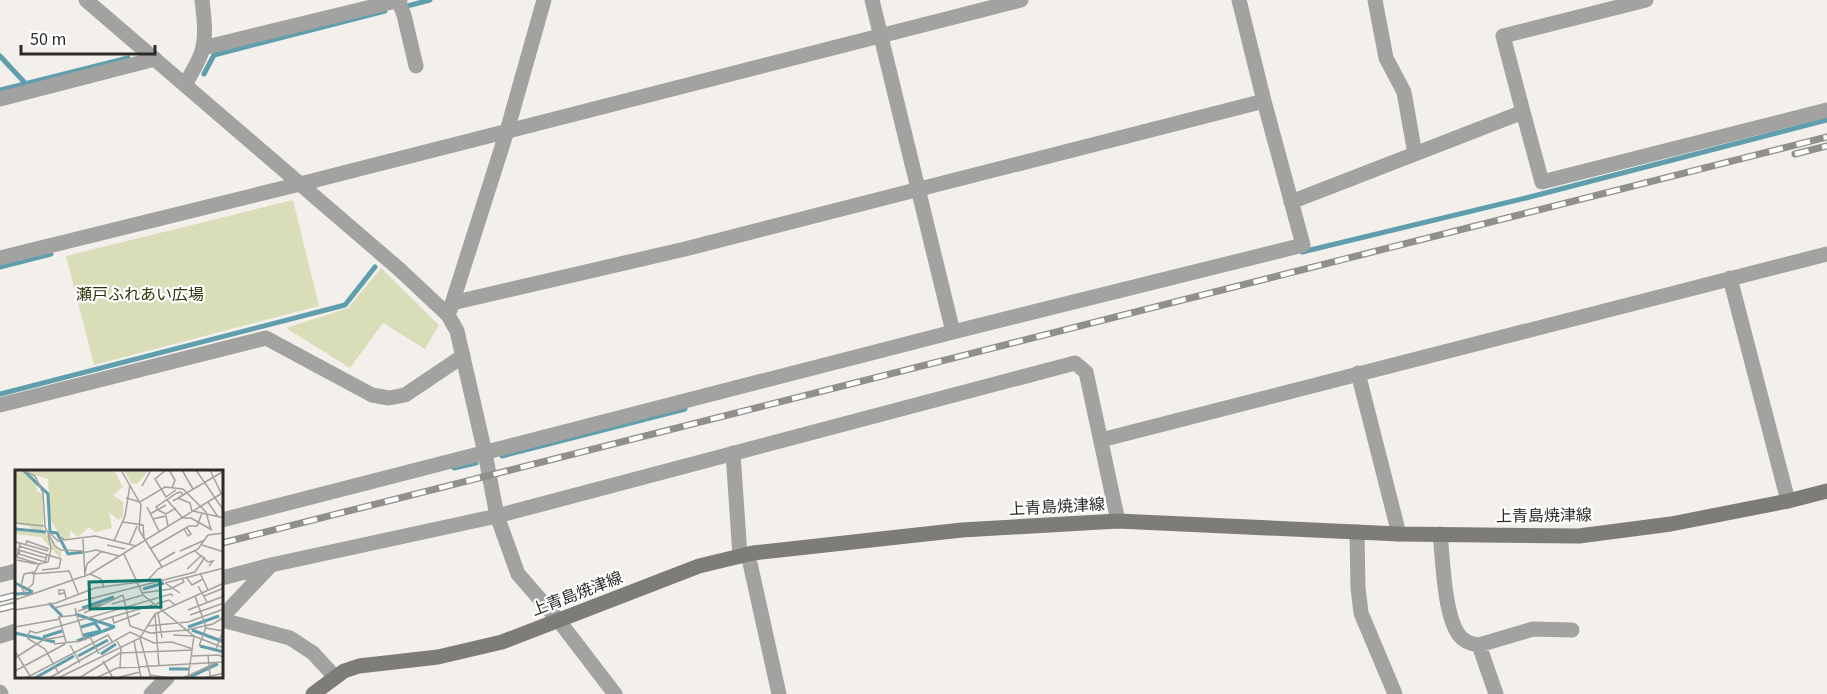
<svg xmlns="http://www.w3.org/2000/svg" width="1827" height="694" viewBox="0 0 1827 694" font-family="'Source Sans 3','Noto Sans JP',sans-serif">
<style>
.green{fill:#d9deb9}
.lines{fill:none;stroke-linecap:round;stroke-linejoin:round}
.stream{stroke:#5f9ead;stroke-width:5}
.minor{stroke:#a2a2a0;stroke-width:15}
.tertiary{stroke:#a2a2a0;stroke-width:15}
.secondary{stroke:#7d7c79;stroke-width:15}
.rail-casing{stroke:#918f8c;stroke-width:7}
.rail{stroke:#fff;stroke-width:4.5;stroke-dasharray:14;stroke-linecap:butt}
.labels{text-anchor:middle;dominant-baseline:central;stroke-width:4.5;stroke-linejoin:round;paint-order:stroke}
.park-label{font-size:16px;fill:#2f330a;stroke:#fff}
.street-label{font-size:16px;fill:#2c2b29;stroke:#fff}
.inset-river{fill:none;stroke:#5f9ead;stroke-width:3}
.inset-road{fill:none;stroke:#a3a19d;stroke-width:1.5}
.view{fill:#0f766e;fill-opacity:0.15;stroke:#0f766e;stroke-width:3}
.inset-edge{fill:none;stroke:#2c2b29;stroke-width:3}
</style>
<rect width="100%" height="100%" fill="#f3f0eb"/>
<path class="green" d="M 293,200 L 319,306 L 94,365 L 66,256 Z
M 381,268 L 439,325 L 425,349 L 383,323 L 350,368 L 286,328 L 348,308 Z"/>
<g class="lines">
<path class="stream" d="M 403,7 L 430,0
M 0,56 L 26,84
M 204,74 L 214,55 L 385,11
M 0,90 L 128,58
M 1302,252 L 1526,198 L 1827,120
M 0,267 L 51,254
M 0,394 L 345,305 L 375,267
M 502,456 L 685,409
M 454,468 L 476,463"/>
<path class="minor" d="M 398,0 L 404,15 L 416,66
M 872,0 L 953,332
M 1375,0 L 1386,58 L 1404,92 L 1415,154
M 203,48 L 400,0
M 185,85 C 190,75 197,65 201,54 C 207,37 204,17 202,0
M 0,99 L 155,59
M 1523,112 L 1542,182 L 1827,110
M 1291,202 L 1523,112 L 1503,36 L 1646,0
M 0,258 L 300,184
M 1730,278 L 1788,501
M 452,303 L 685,249 L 1264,101
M 450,310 L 507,131 L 544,0
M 1358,373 L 1399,534
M 0,405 L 266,338 L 372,395 L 389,398 L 405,395 L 463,356
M 1101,440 L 1827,254
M 733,453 L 740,556
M 222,520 L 953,332 L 1303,245 L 1264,101 L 1239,0
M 1357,532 L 1358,588 L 1361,613 L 1395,694
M 1440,534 C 1443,560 1444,615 1459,635 C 1464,642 1471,644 1479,645 L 1496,694
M 748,554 L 779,694
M 0,575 L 16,571
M 222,578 L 271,565 L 497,516 L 1075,363 L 1086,372 L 1118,521
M 222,617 L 271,565
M 222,620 L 290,638 L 313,653 L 335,677
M 559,621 L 615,694
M 0,636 L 16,631
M 1479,645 L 1533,629 L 1572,630
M 0,692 L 1,694
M 151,694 L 167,678"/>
<path class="tertiary" d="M 86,0 L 399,269 L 448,315 L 457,331 L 485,453 L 497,516 L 518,574 L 559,621
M 300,184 L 1021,0"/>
<path class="secondary" d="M 313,694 L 344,671 L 359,666 L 438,657 L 502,642 L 699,566 L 753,553 L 962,530 L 1118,521 L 1399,534 L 1579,536 L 1671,524 L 1788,501 L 1827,491"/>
<g class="rail-casing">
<path id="rail" d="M 1795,154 L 1827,146
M 222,543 L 1827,137
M 0,599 L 16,595
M 0,609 L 16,605"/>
</g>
<use href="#rail" class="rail"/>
</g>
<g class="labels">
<g class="park-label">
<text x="140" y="295">瀬戸ふれあい広場</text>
</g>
<g class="street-label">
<text transform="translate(1057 507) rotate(-3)">上青島焼津線</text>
<text transform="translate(1544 516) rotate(-1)">上青島焼津線</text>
<text transform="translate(577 594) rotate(-21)">上青島焼津線</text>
</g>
</g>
<g transform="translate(15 470)">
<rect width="208" height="208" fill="#f3f0eb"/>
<path d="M 0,0 L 99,0 L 108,17 L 98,25 L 108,32 L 108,46 L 103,50 L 94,42 L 97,58 L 80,62 L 74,57 L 63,67 L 55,60 L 55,67 L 49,70 L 35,50 L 33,9 L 20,5 L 22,21 L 28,24 L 28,61 L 46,82 L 46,89 L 26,67 L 0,64 L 0,59 L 14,62 L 16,57 L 0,53 ZM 109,0 L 134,0 L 122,14 L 116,13 Z" fill="#d9deb9"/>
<path class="inset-river" d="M 8,0 L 33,24 L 35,62 L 42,63 L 53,84 L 69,82M 0,59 L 31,62M 0,113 L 18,122M 128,119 L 149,113M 0,124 L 18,123M 34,133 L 47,146M 67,138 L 99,127M 60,144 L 100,157M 66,157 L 80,153 L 87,163M 173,157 L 204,146M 177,160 L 209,172M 0,163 L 40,172M 68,165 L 86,161M 28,167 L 47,161M 62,171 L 99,157M 185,176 L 209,182M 86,184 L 101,174M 63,186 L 93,170M 154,199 L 174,199M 175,207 L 203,194M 20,208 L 59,186"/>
<path class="inset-road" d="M 8,0 L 20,6 L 28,23 L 30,57 L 40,76 L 46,80 L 67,81M 106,0 L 126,35 L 124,60 L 147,97M 151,0 L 140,9 L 151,27 L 161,20M 154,0 L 160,10 L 157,18M 167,0 L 178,19M 181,0 L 209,41M 195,0 L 206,23M 127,16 L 136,0M 111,28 L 125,32 L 150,17 L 168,19 L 191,42 L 196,60M 163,28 L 175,33 L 177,41M 152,30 L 167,47M 158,31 L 209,1M 193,32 L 203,47M 132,37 L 144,61M 143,40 L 141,37 L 162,23 L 166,22 L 168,25M 143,40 L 151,44 L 161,38M 178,41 L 209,48M 135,44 L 151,35M 166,48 L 176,48 L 197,60M 138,49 L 151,46 L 153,56M 108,52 L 128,55 L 129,68M 0,53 L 29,56M 169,59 L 173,66 L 176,64 L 172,58M 34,62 L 43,71 L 48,69M 46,67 L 49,70 L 80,66 L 121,76M 68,69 L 70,107M 99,71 L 110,46 L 115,15M 5,73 L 2,87 L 24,94M 11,74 L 12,71 L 34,79M 92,75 L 110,79M 114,75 L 122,56M 187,75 L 209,82M 0,76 L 1,72 L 33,81M 4,76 L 46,89 L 44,98 L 27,100M 0,79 L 31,88M 135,79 L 174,56 L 182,56 L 187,43M 5,81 L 4,84 L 30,92 L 32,85M 165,81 L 190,70M 180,81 L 193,92 L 198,91 L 194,96M 67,83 L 81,80 L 104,86M 109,84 L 128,125 L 179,166 L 209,178M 2,90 L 21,94M 143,92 L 160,82M 172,99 L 187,85M 70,103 L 72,94 L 87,81M 185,103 L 193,120M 17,104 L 54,101 L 63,123M 75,104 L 86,109 L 89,118M 171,107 L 177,115 L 188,109M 150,113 L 209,98M 150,113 L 165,123M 183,116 L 192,132M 155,119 L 169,112 L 167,108M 10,121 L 18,114 L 19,105M 50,123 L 44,124 L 44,120 L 49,120 L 51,128M 127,123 L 155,119M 108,125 L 115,156 L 135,163 L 172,160 L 198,154 L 209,147M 11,126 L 6,116 L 9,104 L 20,102 L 24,94 L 33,92 L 36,79 L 33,64M 180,126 L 191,157 L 184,176M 189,126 L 209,118M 0,130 L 75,104 L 209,22M 97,134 L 128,125M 141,134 L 154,130 L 160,135M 39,138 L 180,102 L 190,87M 60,138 L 69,170 L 75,167 L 84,184M 0,140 L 41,133 L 80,118 L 132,111 L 143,99 L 183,79 L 193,65 L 209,63M 173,140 L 209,126M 63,141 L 87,134M 69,143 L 108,125M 143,143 L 147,168M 175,145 L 209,133M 97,146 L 99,153 L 125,143M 83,151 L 138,135M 132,156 L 173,152 L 209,139M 0,157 L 45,149M 190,158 L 209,161M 158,165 L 179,166M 12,168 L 15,161 L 21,163 L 156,124 L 158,126M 12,168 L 30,179 L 44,204M 125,168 L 136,208M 102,171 L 106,178 L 105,198M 119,171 L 126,208M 51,172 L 44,147 L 62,145M 39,174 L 66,171M 55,175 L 65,193M 201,179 L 208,161M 0,181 L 15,206M 193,185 L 195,206M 177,186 L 204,185 L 209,188M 0,188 L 28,170 L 50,166M 88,191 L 98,208M 144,196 L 140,144 L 209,113M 0,201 L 50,174M 135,205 L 154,208M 11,208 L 93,165 L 98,173M 34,208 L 115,162 L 139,173 L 157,172 L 178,179M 43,208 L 125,168 L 140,144M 64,208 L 105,183 L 177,180M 81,208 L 102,198 L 209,192M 101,208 L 125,202M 168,208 L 201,193M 173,208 L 179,166M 188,208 L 209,203"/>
<path class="view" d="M 145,110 L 146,137 L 75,139 L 74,112 Z"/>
<rect width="208" height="208" class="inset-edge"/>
</g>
<path d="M21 45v9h134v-9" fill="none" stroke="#2c2b29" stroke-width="3"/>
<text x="30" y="45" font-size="18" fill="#2c2b29" stroke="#ffffff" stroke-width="4.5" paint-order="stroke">50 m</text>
</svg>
